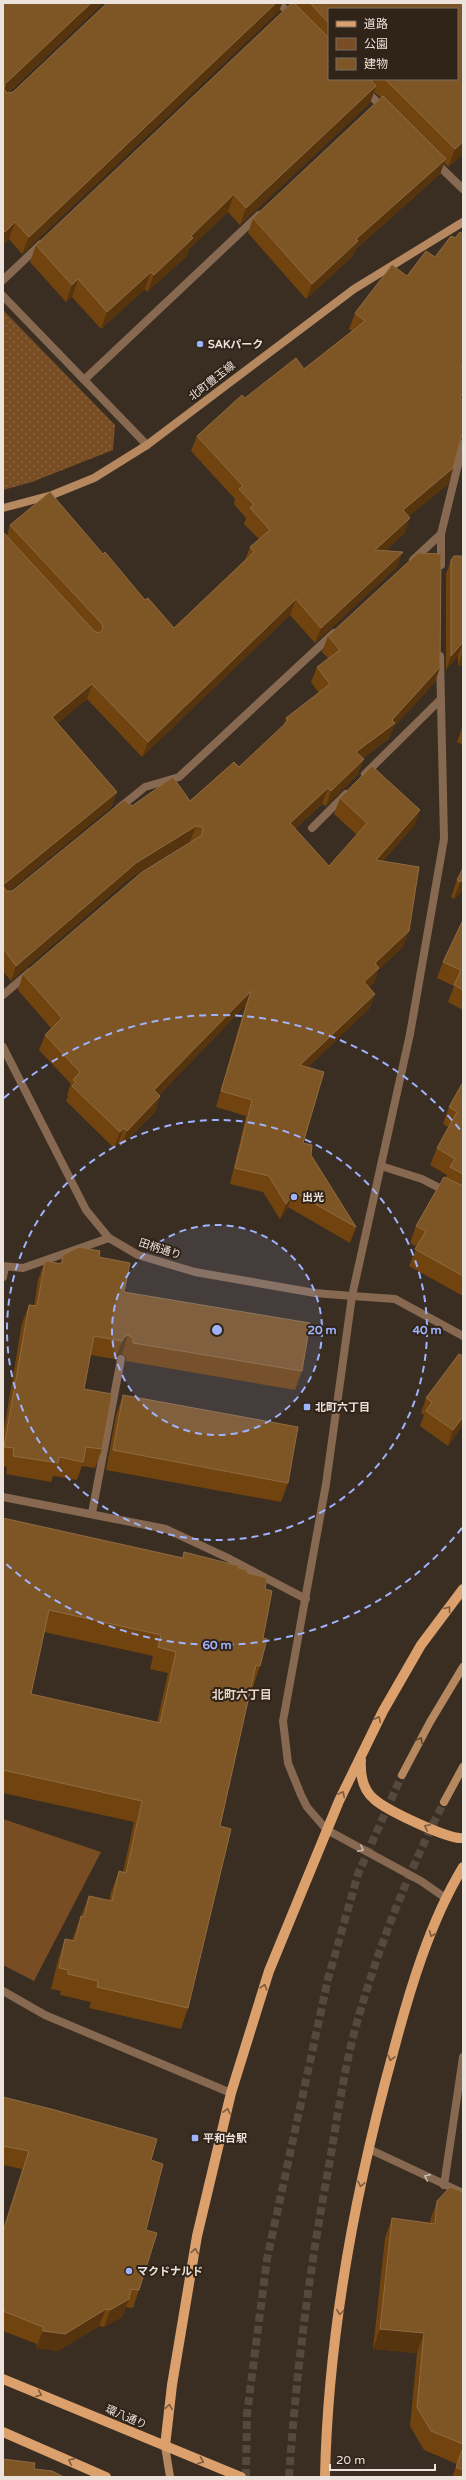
<svg xmlns="http://www.w3.org/2000/svg" width="466" height="2480" viewBox="0 0 466 2480" font-family="'Varela Round','Noto Sans JP',sans-serif">
<style>
.green{fill:#784d24}
.garden{fill:url(#garden-dots)}
.lines{fill:none;stroke-linecap:round;stroke-linejoin:round}
.secondary-tunnel{stroke:#55483e;stroke-width:8;stroke-dasharray:8 4;stroke-linecap:butt}
.service{stroke:#866950;stroke-width:8}
.minor{stroke:#866950;stroke-width:8}
.tertiary{stroke:#866950;stroke-width:8}
.secondary{stroke:#b68860;stroke-width:8}
.primary{stroke:#dba06c;stroke-width:10}
.wall{fill:#71440f;fill-rule:evenodd}
.shaded-wall{fill:#56340e}
.building{fill:#7e5525;stroke:#906b42;fill-rule:evenodd}
.oneway{stroke:#7d5b3e}
.oneway2{stroke:#5f4631}
.oneway3{stroke:#c8b8ab}
.ring{fill:none;stroke:#9fb3fd;stroke-width:2;stroke-dasharray:7 5}
.poi-dot{fill:#9fb3fd;stroke:#302318;stroke-width:1.5}
.labels{text-anchor:middle;dominant-baseline:central;stroke-width:4;stroke-linejoin:round;paint-order:stroke}
.poi-label{font-size:11px;font-weight:bold;fill:#ece3dc;stroke:#302318;text-anchor:start}
.street-label{font-size:11px;fill:#ece3dc;stroke:#302318}
.neighbourhood-label{font-size:12px;font-weight:bold;fill:#e3d2c3;stroke:#302318}
.centre{fill:#9fb3fd;stroke:#302318;stroke-width:2}
.ring-label{font-size:12px;text-anchor:middle;font-weight:bold;fill:#9fb3fd;stroke:#302318;stroke-width:4;stroke-linejoin:round;paint-order:stroke}
</style>
<defs>
<pattern id="garden-dots" width="8" height="8" patternUnits="userSpaceOnUse"><rect width="8" height="8" fill="#784d24"/><path d="M2 2h.1M6 6h.1" fill="none" stroke="#8b6643" stroke-width="1.8" stroke-linecap="round"/></pattern>
</defs>
<rect width="100%" height="100%" fill="#3a2d22"/>
<path class="green" d="M 3,1819 L 101,1852 L 34,1981 L 3,1965 Z"/>
<path class="garden" d="M 3,310 L 115,425 L 113,450 L 32,482 L 3,490 Z"/>
<g class="lines">
<path class="secondary-tunnel" d="M 246,2477 L 247,2414 L 267,2259 L 328,1979 L 358,1874 L 402,1775
M 289,2477 C 296,2374 309,2272 328,2171 C 336,2127 342,2081 353,2037 C 375,1955 406,1877 444,1802"/>
<path class="service" d="M 3,995 L 30,972
M 381,1166 L 422,1179 L 463,1200
M 92,1513 L 121,1359
M 444,2185 L 463,2057"/>
<path class="minor" d="M 279,3 L 292,16
M 354,79 L 384,109
M 435,162 L 463,189
M 3,280 L 41,244
M 3,296 L 147,445
M 84,380 L 259,215
M 413,560 L 441,534
M 441,565 L 441,534 L 463,444
M 365,774 L 440,700
M 119,808 L 145,787 L 179,777 L 334,633
M 312,828 L 346,794
M 410,1034 L 444,839 L 440,656
M 3,1266 L 23,1268 L 109,1238
M 3,1277 L 5,1267
M 352,1296 L 395,1299 L 463,1336
M 3,1497 L 166,1529 L 228,1558 L 306,1599
M 3,1991 L 45,2015 L 231,2093
M 369,2149 L 463,2193"/>
<path class="tertiary" d="M 410,1034 L 352,1296 L 326,1484 L 283,1721 L 288,1763 L 301,1795 L 307,1807 L 327,1830 L 421,1881 L 447,1899
M 3,1047 L 86,1210 L 109,1238 L 138,1255 L 195,1272 L 315,1293 L 352,1296"/>
<path class="secondary" d="M 3,508 L 52,495 L 94,478 L 147,445 L 354,289 L 463,222
M 402,1775 L 430,1722 L 463,1667
M 444,1802 L 463,1767
M 165,2446 L 170,2477"/>
<path class="primary" d="M 361,1760 C 360,1775 362,1789 374,1799 C 386,1810 449,1840 463,1838
M 3,2379 L 241,2477
M 3,2432 L 106,2477
M 165,2446 L 172,2385 L 197,2236 L 231,2093 L 269,1971 L 339,1801 L 383,1711 L 421,1645 L 463,1589
M 325,2477 C 328,2334 355,2191 393,2053 C 409,1992 430,1921 463,1867"/>
</g>
<path class="wall" d="M 3,3 L 103,3 L 8,93 L 13,92 L 107,3 L 282,3 L 279,11 L 22,254 L 9,239 L 3,245 Z
M 287,3 L 460,3 L 463,154 L 448,167 L 444,162 L 440,174 L 355,250 L 353,256 L 306,299 L 248,233 L 253,218 L 381,98 L 374,92 L 370,103 L 240,225 L 228,212 L 189,249 L 187,256 L 147,292 L 145,289 L 101,329 L 72,297 L 66,302 L 30,262 L 36,245 L 289,5 ZM 329,9 L 457,79 L 329,79 Z
M 355,313 L 463,395 L 461,399 L 463,439 L 461,440 L 453,468 L 448,484 L 409,516 L 405,533 L 385,551 L 397,567 L 315,643 L 290,615 L 142,757 L 87,699 L 58,723 L 117,792 L 111,807 L 9,891 L 12,891 L 132,806 L 190,801 L 239,767 L 283,727 L 286,718 L 319,693 L 311,682 L 317,667 L 328,658 L 322,652 L 328,636 L 440,667 L 435,682 L 393,728 L 389,739 L 363,758 L 358,774 L 326,806 L 322,804 L 295,829 L 329,866 L 357,835 L 334,814 L 340,798 L 415,825 L 383,861 L 409,931 L 403,947 L 378,970 L 374,983 L 369,987 L 375,994 L 369,1009 L 308,1067 L 303,1143 L 356,1227 L 350,1243 L 288,1207 L 280,1219 L 263,1192 L 230,1184 L 246,1116 L 216,1107 L 245,1006 L 159,1095 L 160,1096 L 155,1112 L 121,1146 L 118,1143 L 114,1148 L 66,1101 L 68,1096 L 67,1095 L 71,1084 L 39,1050 L 45,1035 L 51,1028 L 18,990 L 23,974 L 191,842 L 190,841 L 130,878 L 11,981 L 3,971 L 3,532 L 7,535 L 10,525 L 103,554 L 145,600 L 174,628 L 245,560 L 250,547 L 259,539 L 244,524 L 246,518 L 234,504 L 235,499 L 191,451 L 197,436 L 245,398 L 304,369 L 352,331 L 349,329 Z
M 463,556 L 463,666 L 458,666 L 458,656 L 446,670 L 446,574 L 451,560 Z
M 463,725 L 463,745 L 457,742 Z
M 463,868 L 463,890 L 454,899 L 451,897 L 457,880 Z
M 463,920 L 463,1010 L 448,1002 L 454,986 L 437,978 L 443,962 Z
M 463,1082 L 463,1296 L 409,1266 L 417,1247 L 410,1243 L 416,1226 L 447,1175 L 430,1165 L 437,1148 L 448,1127 L 443,1124 L 449,1107 Z
M 63,1255 L 99,1257 L 124,1292 L 302,1371 L 295,1390 L 126,1361 L 126,1357 L 122,1354 L 117,1355 L 115,1359 L 90,1355 L 84,1389 L 102,1449 L 95,1468 L 82,1466 L 77,1480 L 53,1476 L 51,1482 L 6,1474 L 7,1467 L 3,1466 L 3,1435 L 22,1323 L 29,1305 L 34,1306 L 38,1280 L 45,1261 L 60,1264 Z
M 463,1356 L 463,1425 L 448,1446 L 420,1426 L 424,1415 L 421,1413 L 426,1398 Z
M 123,1395 L 288,1483 L 281,1502 L 106,1470 L 116,1415 Z
M 3,1518 L 182,1558 L 184,1552 L 238,1568 L 247,1573 L 265,1589 L 263,1638 L 260,1666 L 253,1687 L 251,1687 L 220,1826 L 188,2008 L 181,2029 L 89,2008 L 91,2002 L 60,1995 L 61,1991 L 51,1989 L 58,1960 L 65,1939 L 72,1940 L 81,1916 L 89,1896 L 109,1901 L 111,1892 L 119,1871 L 123,1872 L 134,1822 L 3,1793 ZM 44,1632 L 153,1656 L 150,1669 L 168,1673 L 157,1722 L 31,1694 Z
M 3,2097 L 151,2160 L 146,2230 L 139,2290 L 133,2308 L 126,2307 L 122,2317 L 104,2327 L 99,2326 L 58,2351 L 36,2348 L 37,2344 L 3,2331 L 3,2229 L 22,2169 L 3,2165 Z
M 463,2192 L 463,2477 L 452,2477 L 457,2464 L 424,2450 L 410,2426 L 417,2353 L 373,2349 L 385,2238 L 392,2218 L 430,2223 L 430,2221 L 437,2201 Z"/>
<path class="shaded-wall" d="M 91,3 L 103,3 L 3,97 L 3,91 L 5,84 Z
M 276,3 L 282,3 L 279,11 L 22,254 L 29,237 Z
M 376,86 L 370,103 L 240,225 L 246,208 Z
M 463,142 L 463,154 L 448,167 L 455,149 Z
M 446,159 L 440,174 L 355,250 L 353,256 L 306,299 L 312,284 L 356,239 Z
M 234,194 L 228,212 L 189,249 L 187,256 L 147,292 L 154,275 L 191,236 Z
M 15,222 L 9,239 L 3,245 L 3,237 L 5,232 Z
M 151,272 L 145,289 L 101,329 L 107,312 Z
M 78,279 L 72,297 L 66,302 L 72,285 Z
M 463,392 L 463,395 L 454,414 L 460,398 Z
M 463,429 L 463,439 L 459,441 Z
M 453,468 L 448,484 L 398,525 L 403,510 Z
M 410,518 L 405,533 L 369,566 L 375,550 Z
M 403,552 L 397,567 L 315,643 L 321,628 Z
M 296,599 L 290,615 L 142,757 L 148,742 Z
M 463,642 L 458,656 L 446,670 L 451,656 Z
M 463,652 L 463,666 L 458,666 Z
M 440,667 L 435,682 L 393,728 L 389,739 L 350,767 L 356,752 L 392,720 Z
M 92,684 L 87,699 L 47,732 L 52,717 Z
M 364,759 L 358,774 L 326,806 L 331,791 Z
M 328,788 L 322,804 L 284,839 L 290,823 Z
M 117,792 L 111,807 L 3,896 L 3,885 Z
M 420,810 L 415,825 L 370,876 L 376,860 Z
M 196,826 L 190,841 L 130,878 L 11,981 L 16,966 L 136,863 Z
M 463,879 L 463,890 L 454,899 L 460,882 Z
M 409,931 L 403,947 L 378,970 L 374,983 L 359,997 L 364,982 L 375,963 Z
M 251,991 L 245,1006 L 148,1106 L 154,1090 Z
M 375,994 L 369,1009 L 294,1080 L 300,1065 Z
M 160,1096 L 155,1112 L 121,1146 L 127,1131 Z
M 124,1128 L 118,1143 L 114,1148 L 120,1132 Z
M 294,1192 L 288,1207 L 280,1219 L 286,1204 Z
M 128,1335 L 122,1354 L 117,1355 L 115,1359 L 124,1337 Z
M 463,1417 L 463,1425 L 448,1446 L 453,1430 Z
M 129,2299 L 122,2317 L 104,2327 L 110,2310 Z
M 106,2309 L 99,2326 L 58,2351 L 36,2348 L 43,2331 Z
M 380,2329 L 424,2333 L 417,2353 L 373,2349 Z"/>
<path class="building" d="M 3,3 L 91,3 L 5,84 L 4,89 L 7,93 L 13,92 L 107,3 L 276,3 L 29,237 L 15,222 L 5,232 L 3,230 Z
M 292,3 L 294,3 L 329,38 L 329,79 L 370,79 L 376,86 L 246,208 L 234,194 L 191,236 L 193,238 L 154,275 L 151,272 L 107,312 L 78,279 L 72,285 L 36,245 Z
M 310,3 L 460,3 L 463,7 L 463,142 L 455,149 L 385,79 L 457,79 L 457,9 L 329,9 L 329,23 Z
M 383,96 L 446,159 L 356,239 L 358,241 L 312,284 L 253,218 Z
M 460,232 L 463,234 L 463,365 L 461,367 L 463,368 L 463,392 L 460,398 L 463,400 L 463,431 L 453,468 L 403,510 L 410,518 L 375,550 L 403,552 L 321,628 L 296,599 L 148,742 L 92,684 L 52,717 L 117,792 L 3,885 L 6,891 L 12,891 L 124,800 L 132,806 L 173,777 L 190,801 L 234,762 L 239,767 L 288,721 L 286,718 L 330,684 L 317,667 L 340,650 L 328,636 L 418,553 L 441,554 L 440,667 L 392,720 L 395,723 L 356,752 L 364,759 L 331,791 L 328,788 L 290,823 L 329,866 L 367,823 L 340,798 L 372,766 L 420,810 L 376,860 L 419,867 L 409,931 L 375,963 L 379,968 L 364,982 L 375,994 L 300,1065 L 324,1072 L 303,1143 L 312,1145 L 311,1155 L 356,1227 L 294,1192 L 286,1204 L 269,1176 L 235,1168 L 252,1100 L 221,1091 L 251,991 L 154,1090 L 160,1096 L 127,1131 L 124,1128 L 120,1132 L 72,1086 L 76,1082 L 73,1080 L 80,1072 L 45,1035 L 62,1018 L 23,974 L 142,872 L 202,835 L 203,827 L 196,826 L 136,863 L 16,966 L 3,948 L 3,532 L 94,631 L 99,633 L 103,629 L 102,624 L 10,525 L 50,492 L 103,554 L 105,552 L 145,600 L 148,598 L 174,628 L 254,552 L 250,547 L 270,530 L 250,508 L 254,505 L 239,489 L 243,486 L 197,436 L 242,395 L 245,398 L 296,358 L 304,369 L 365,321 L 355,313 L 392,265 L 407,276 L 426,251 L 435,257 L 451,236 L 455,238 Z
M 454,556 L 463,556 L 463,642 L 451,656 L 451,560 Z
M 463,868 L 463,879 L 460,882 L 457,880 Z
M 463,920 L 463,990 L 454,985 L 461,970 L 443,962 Z
M 463,1082 L 463,1174 L 450,1167 L 455,1159 L 437,1148 L 457,1112 L 449,1107 Z
M 444,1177 L 463,1186 L 463,1276 L 415,1249 L 426,1231 L 416,1226 Z
M 79,1247 L 100,1251 L 99,1257 L 130,1263 L 124,1292 L 310,1323 L 302,1371 L 133,1343 L 133,1338 L 128,1335 L 124,1337 L 122,1341 L 94,1336 L 84,1389 L 112,1394 L 102,1449 L 86,1447 L 83,1462 L 59,1457 L 58,1463 L 13,1456 L 14,1448 L 4,1447 L 29,1305 L 37,1306 L 45,1261 L 62,1264 L 63,1255 Z
M 459,1354 L 463,1356 L 463,1417 L 453,1430 L 426,1411 L 432,1402 L 426,1398 Z
M 123,1395 L 298,1427 L 288,1483 L 113,1450 Z
M 3,1518 L 183,1558 L 184,1552 L 239,1566 L 238,1568 L 247,1570 L 247,1573 L 267,1578 L 265,1589 L 272,1591 L 263,1638 L 267,1639 L 260,1666 L 256,1665 L 220,1826 L 231,1829 L 188,2008 L 97,1987 L 98,1981 L 68,1974 L 68,1970 L 59,1968 L 65,1939 L 75,1941 L 81,1916 L 84,1917 L 89,1896 L 112,1901 L 119,1871 L 126,1873 L 142,1801 L 3,1770 ZM 49,1610 L 161,1635 L 158,1647 L 176,1652 L 160,1723 L 31,1694 Z
M 3,2097 L 55,2110 L 157,2139 L 151,2160 L 163,2164 L 146,2230 L 157,2233 L 139,2290 L 131,2289 L 129,2299 L 110,2310 L 106,2309 L 65,2334 L 43,2331 L 43,2327 L 3,2311 L 3,2232 L 29,2151 L 3,2146 Z
M 450,2187 L 463,2192 L 463,2444 L 431,2431 L 417,2407 L 424,2333 L 380,2329 L 392,2218 L 435,2224 L 437,2201 Z
M 463,2448 L 463,2470 L 456,2467 Z
M 3,2459 L 35,2463 L 34,2469 L 52,2471 L 64,2477 L 3,2477 Z"/>
<defs><path id="oneway-chevron" d="M-2-3.5L2.5 0L-2 3.5" fill="none" stroke-width="1.6" stroke-linecap="round" stroke-linejoin="round"/></defs>
<g class="oneway">
<use href="#oneway-chevron" transform="translate(448 1609) rotate(-53)"/>
<use href="#oneway-chevron" transform="translate(378 1719) rotate(-64)"/>
<use href="#oneway-chevron" transform="translate(342 1794) rotate(-64)"/>
<use href="#oneway-chevron" transform="translate(427 1827) rotate(-154)"/>
<use href="#oneway-chevron" transform="translate(432 1934) rotate(113)"/>
<use href="#oneway-chevron" transform="translate(264 1987) rotate(-73)"/>
<use href="#oneway-chevron" transform="translate(391 2058) rotate(105)"/>
<use href="#oneway-chevron" transform="translate(227 2111) rotate(-77)"/>
<use href="#oneway-chevron" transform="translate(361 2184) rotate(103)"/>
<use href="#oneway-chevron" transform="translate(195 2251) rotate(-80)"/>
<use href="#oneway-chevron" transform="translate(340 2312) rotate(97)"/>
<use href="#oneway-chevron" transform="translate(39 2394) rotate(23)"/>
<use href="#oneway-chevron" transform="translate(169 2407) rotate(-83)"/>
<use href="#oneway-chevron" transform="translate(71 2461) rotate(-156)"/>
<use href="#oneway-chevron" transform="translate(201 2461) rotate(22)"/>
</g>
<use class="oneway2" href="#oneway-chevron" transform="translate(420 1740) rotate(-62)"/>
<g class="oneway3">
<use href="#oneway-chevron" transform="translate(361 1849) rotate(27)"/>
<use href="#oneway-chevron" transform="translate(427 2177) rotate(-156)"/>
</g>
<circle cx="217" cy="1330" r="105" fill="#9fb3fd" fill-opacity=".12"/>
<g class="ring">
<circle cx="217" cy="1330" r="105"/>
<circle cx="217" cy="1330" r="210"/>
<path d="M462 1528A315 315 0 0 1 4 1562M4 1098A315 315 0 0 1 462 1132"/>
</g>
<g class="poi-dot">
<circle cx="200" cy="344" r="4"/>
<circle cx="294" cy="1197" r="4"/>
<rect x="303" y="1403" width="8" height="8" rx="2"/>
<rect x="191" y="2134" width="8" height="8" rx="2"/>
<circle cx="129" cy="2271" r="4"/>
</g>
<g class="labels">
<g class="poi-label">
<text x="208" y="344">SAKパーク</text>
<text x="302" y="1197">出光</text>
<text x="315" y="1407">北町六丁目</text>
<text x="203" y="2138">平和台駅</text>
<text x="137" y="2271">マクドナルド</text>
</g>
<g class="street-label">
<text transform="translate(212 381) rotate(-38)">北町豊玉線</text>
<text transform="translate(160 1249) rotate(18)">田柄通り</text>
<text transform="translate(126 2417) rotate(23)">環八通り</text>
</g>
<g class="neighbourhood-label">
<text x="242" y="1695">北町六丁目</text>
</g>
</g>
<circle cx="217" cy="1330" r="6" class="centre"/>
<g class="ring-label">
<text x="322" y="1334">20 m</text>
<text x="427" y="1334">40 m</text>
<text x="217" y="1649">60 m</text>
</g>
<rect width="466" height="2480" fill="none" stroke="#ece3dc" stroke-width="8"/>
<rect x="328" y="8" width="130" height="72" fill="#302318" stroke="#7b7066"/>
<rect x="336" y="21" width="20" height="6" fill="#dba06c" stroke="#7b7066"/>
<text x="364" y="28" font-size="12" fill="#ece3dc">道路</text>
<rect x="336" y="38" width="20" height="12" fill="#784d24" stroke="#7b7066"/>
<text x="364" y="48" font-size="12" fill="#ece3dc">公園</text>
<rect x="336" y="58" width="20" height="12" fill="#7e5525" stroke="#7b7066"/>
<text x="364" y="68" font-size="12" fill="#ece3dc">建物</text>
<path d="M330 2464v6h105v-6" fill="none" stroke="#ece3dc" stroke-width="2"/>
<text x="336" y="2464" font-size="12" fill="#ece3dc" stroke="#302318" stroke-width="3" paint-order="stroke">20 m</text>
</svg>
